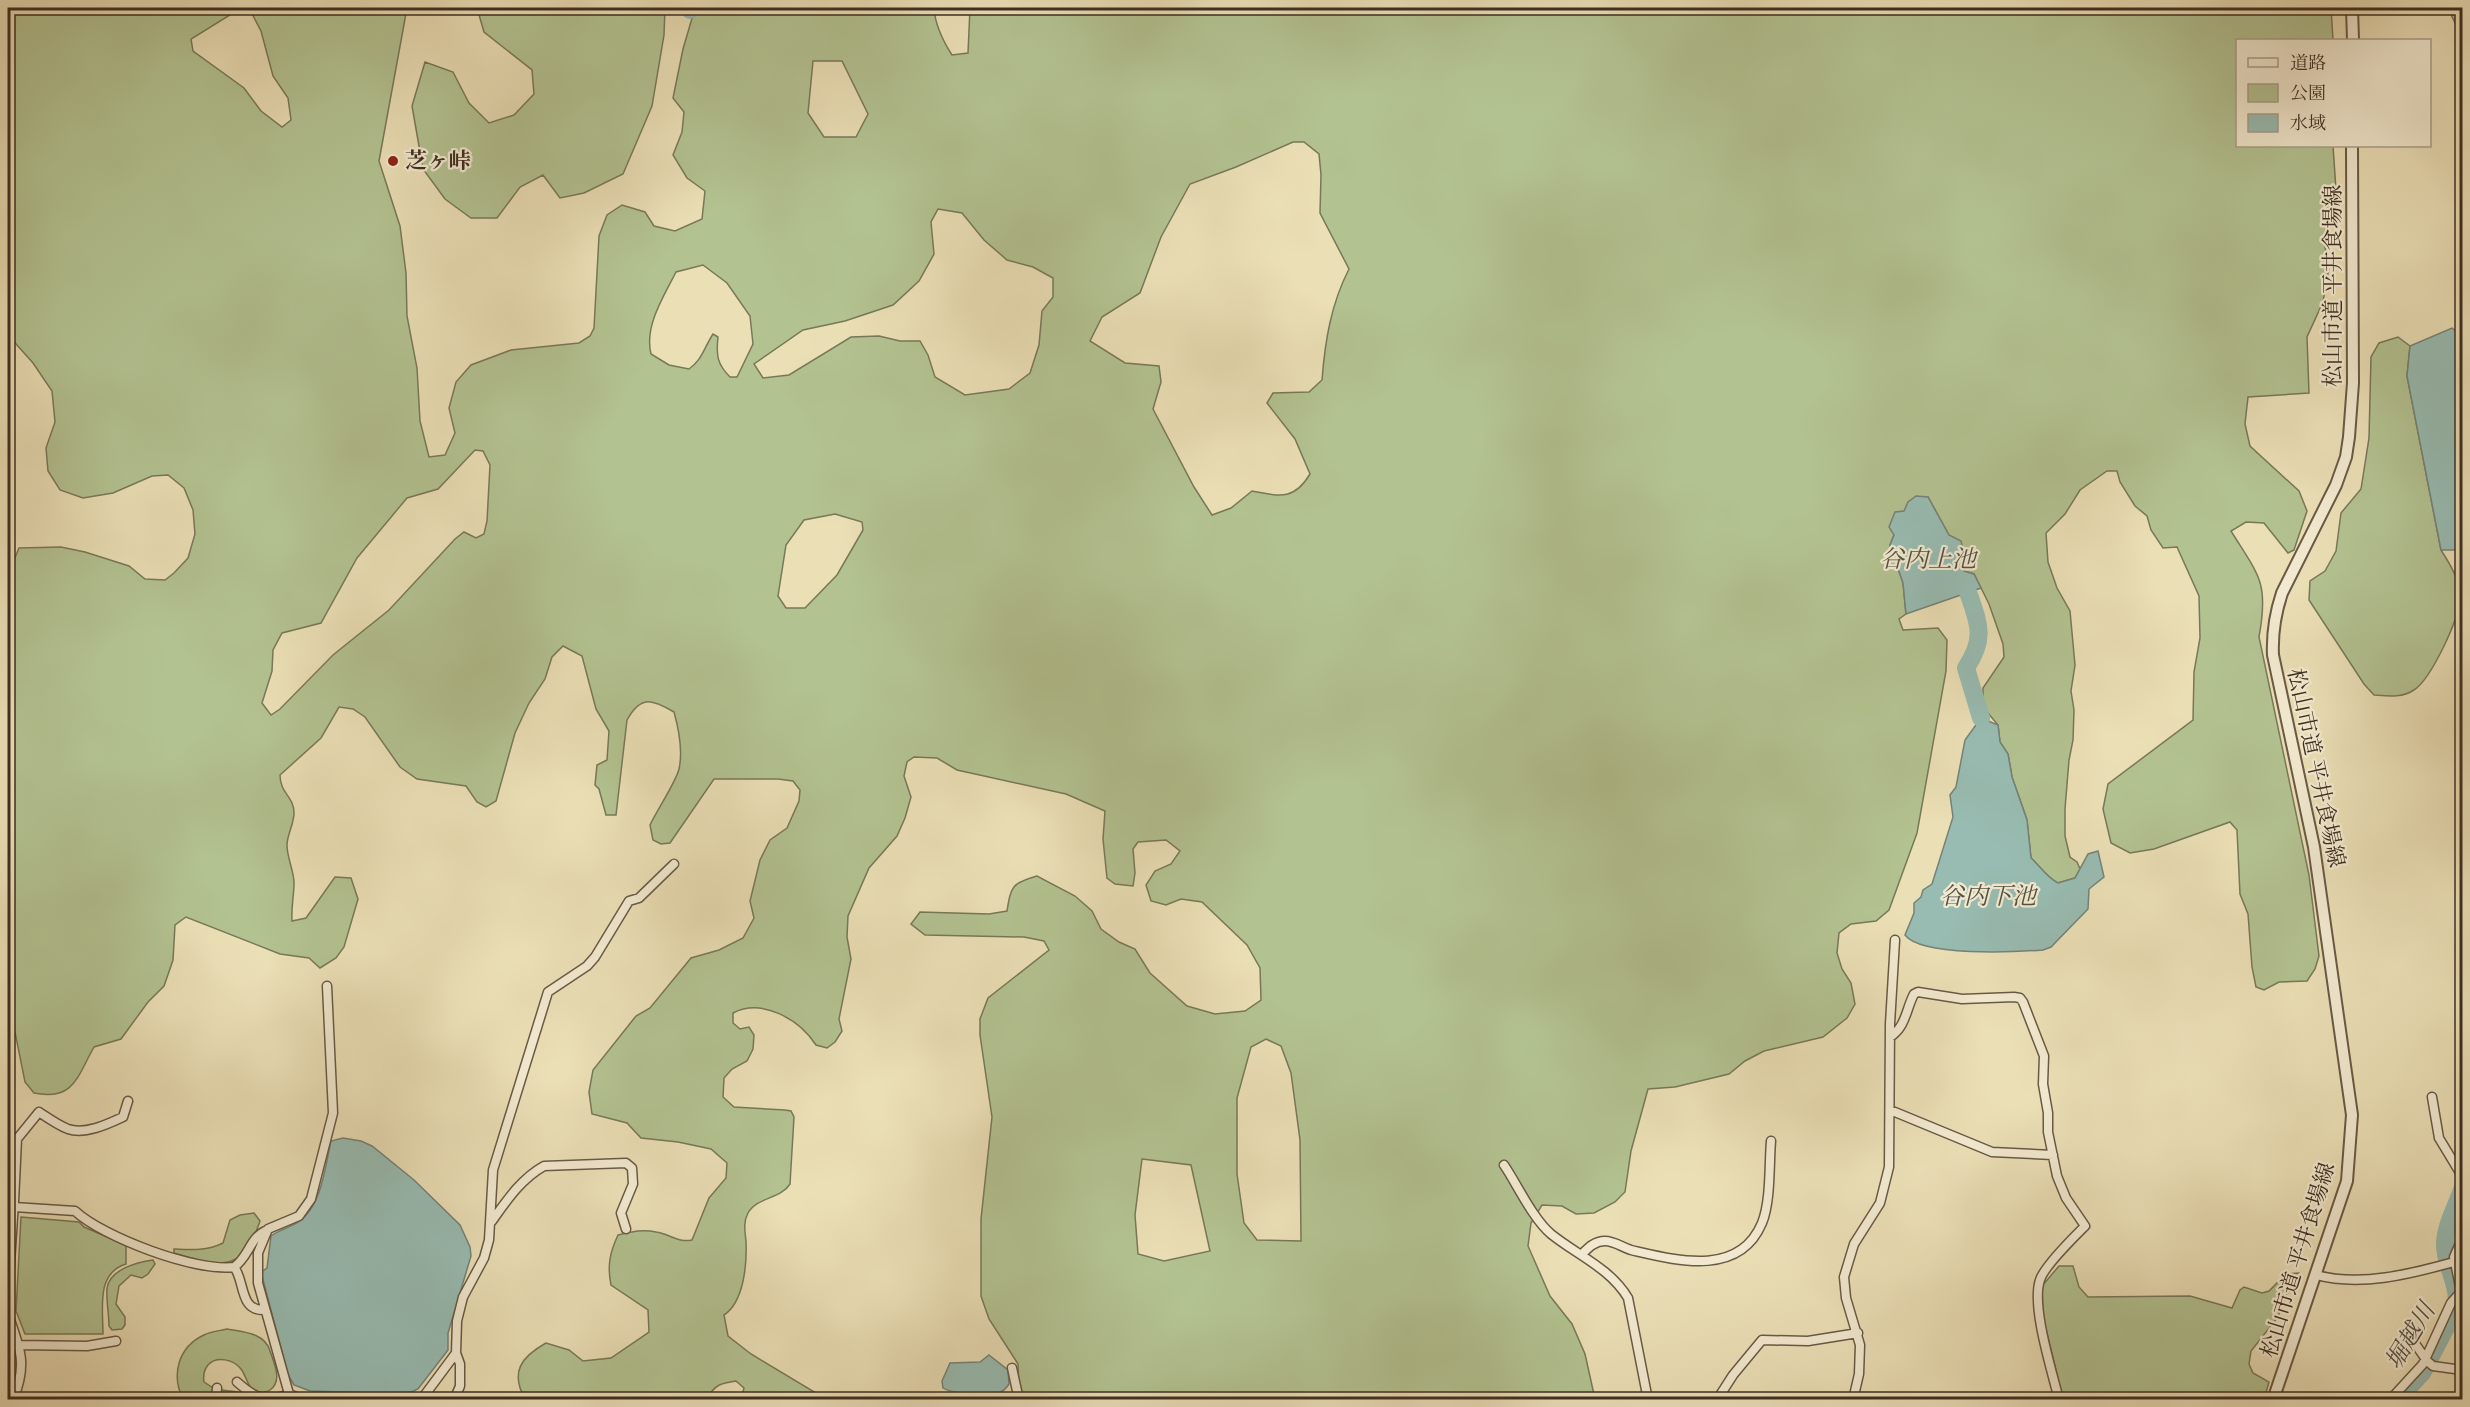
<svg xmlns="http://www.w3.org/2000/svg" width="2470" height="1407" viewBox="0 0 2470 1407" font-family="'IM FELL French Canon','Noto Serif JP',serif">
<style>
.green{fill:#b3c291;stroke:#787859;stroke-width:1.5;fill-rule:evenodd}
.water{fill:#98bcb2;stroke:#748378;stroke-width:1.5}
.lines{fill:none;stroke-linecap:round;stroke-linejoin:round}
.river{stroke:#98bcb2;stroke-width:18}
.minor-casing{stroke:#695a46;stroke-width:11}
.tertiary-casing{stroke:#695a46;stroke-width:14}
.minor{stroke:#f2ead0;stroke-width:8}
.tertiary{stroke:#f2ead0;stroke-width:10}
.poi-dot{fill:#8f2418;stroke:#f2ead0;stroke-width:2}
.labels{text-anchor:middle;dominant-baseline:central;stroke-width:4.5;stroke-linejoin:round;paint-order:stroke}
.poi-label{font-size:22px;font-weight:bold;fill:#3e2e21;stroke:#f2ead0;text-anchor:start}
.street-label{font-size:22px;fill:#3e2e21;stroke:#f2ead0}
.water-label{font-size:24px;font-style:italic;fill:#545245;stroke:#f2ead0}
</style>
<rect width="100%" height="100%" fill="#ebdfb6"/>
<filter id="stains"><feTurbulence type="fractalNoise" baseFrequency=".00333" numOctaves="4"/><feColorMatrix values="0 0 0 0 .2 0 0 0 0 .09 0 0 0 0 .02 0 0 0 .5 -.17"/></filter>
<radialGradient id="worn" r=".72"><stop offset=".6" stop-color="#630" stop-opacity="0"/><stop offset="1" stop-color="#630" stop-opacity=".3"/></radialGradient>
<path class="green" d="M 8,8 L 407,8 L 379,161 L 400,226 L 406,273 L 407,316 L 417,368 L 420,421 L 429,457 L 445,455 L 455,433 L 449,408 L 456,382 L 471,365 L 511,350 L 579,343 L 590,336 L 594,328 L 599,236 L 607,215 L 622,205 L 645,212 L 654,226 L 675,231 L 702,219 L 705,191 L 687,178 L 673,155 L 682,132 L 684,112 L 673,98 L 683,49 L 695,8 L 874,8 L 881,12 L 889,8 L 934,8 C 935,24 943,41 952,55 L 968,53 L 970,8 L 2331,8 L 2333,40 L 2238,40 L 2238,146 L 2333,146 L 2338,219 L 2328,223 L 2323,237 L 2329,267 L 2323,302 L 2307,337 L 2309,393 L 2248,397 L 2245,424 L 2250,446 L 2299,491 L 2307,511 L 2294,550 L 2288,553 L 2264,523 L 2246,522 L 2231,531 C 2259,576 2269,582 2259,637 L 2309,875 L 2319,956 L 2315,969 L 2307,981 L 2279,982 L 2264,990 L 2256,987 L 2252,967 L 2248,914 L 2240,894 L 2237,830 L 2230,822 L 2154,849 L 2130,853 L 2111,843 L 2103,809 L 2108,784 L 2193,720 L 2194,672 L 2200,638 L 2199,596 L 2177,547 L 2163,548 L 2151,530 L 2147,516 L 2135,506 L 2120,482 L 2117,471 L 2107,471 L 2080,490 L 2065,514 L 2046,533 L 2048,562 L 2057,588 L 2070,611 L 2075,665 L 2071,691 L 2074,710 L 2073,740 L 2069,760 L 2065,809 L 2065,836 L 2070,857 L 2077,862 L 2080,869 L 2075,878 L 2058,883 C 2047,878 2041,867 2031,858 L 2027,820 L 2012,777 L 2008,754 L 2000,742 L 1998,725 L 1983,707 L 1983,688 L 2004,657 L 2003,644 L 1989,604 L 1974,574 L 1964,571 L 1958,564 L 1949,535 L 1928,497 L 1894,535 L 1890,545 L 1903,583 L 1906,614 L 1899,619 L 1903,630 L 1938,628 L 1947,640 L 1946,671 L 1917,833 L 1889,910 L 1876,921 L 1851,924 L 1839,933 L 1837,953 L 1842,969 L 1851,983 L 1855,1004 L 1847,1018 L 1823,1037 L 1764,1051 L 1745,1061 L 1729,1074 L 1675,1087 L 1648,1089 L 1631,1151 L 1625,1192 L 1615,1202 L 1594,1213 L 1576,1214 L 1562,1206 L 1542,1205 L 1531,1223 L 1528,1246 L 1550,1296 L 1572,1324 L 1585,1354 L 1595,1399 L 1324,1400 L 1324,1396 L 1310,1400 L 1024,1399 L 1019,1387 L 1018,1364 L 989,1319 L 981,1296 L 981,1219 L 992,1117 L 980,1035 L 980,1019 L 988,998 L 1049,950 L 1044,941 L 1024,937 L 925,935 L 911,924 L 920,912 L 989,914 L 1007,911 C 1011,886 1012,883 1037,876 L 1075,896 L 1092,911 L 1101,929 L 1119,942 L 1135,949 L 1150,973 L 1187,1006 L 1215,1014 L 1245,1011 L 1261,1000 L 1260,968 L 1247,945 L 1202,902 L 1181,899 L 1166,905 L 1151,901 L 1146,885 L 1155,871 L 1171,864 L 1180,851 L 1166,840 L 1138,842 L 1133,849 L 1135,873 L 1133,886 L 1115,884 L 1107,878 L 1103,839 L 1105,811 L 1066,794 L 957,770 L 937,758 L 914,757 L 907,762 L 904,776 L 911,797 L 905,818 L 897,836 L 869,868 L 848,916 L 847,937 L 851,959 L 839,1019 L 842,1031 L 835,1042 L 827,1048 L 816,1045 C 799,1019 762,998 733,1013 L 733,1023 L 740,1029 L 749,1027 L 754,1035 L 753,1049 L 747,1061 L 732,1069 L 724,1078 L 723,1097 L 734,1107 L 785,1110 L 791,1111 L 794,1117 L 790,1184 C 781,1199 757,1197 748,1213 C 743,1222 745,1232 746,1241 C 747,1264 744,1302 724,1315 L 728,1336 L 751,1354 L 826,1399 L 741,1399 L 744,1388 L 736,1381 C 721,1383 714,1385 707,1399 L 525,1399 C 510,1372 521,1357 546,1343 L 569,1350 L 583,1361 L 611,1358 L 649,1332 L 648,1310 L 611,1285 C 607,1266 610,1252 618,1235 C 631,1232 642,1229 656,1232 C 670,1234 678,1243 692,1240 L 709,1198 L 726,1178 L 727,1163 L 711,1149 L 678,1142 L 641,1138 L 627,1123 L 592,1114 L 589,1092 L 593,1070 L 636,1016 L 650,1008 L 691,958 L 719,950 L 743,938 L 754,918 L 750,901 L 760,860 L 770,840 L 787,828 L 799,801 L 800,790 L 793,781 L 778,779 L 714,779 L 670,843 L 661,844 L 653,840 L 650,825 C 657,810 676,782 679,769 C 683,751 679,730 674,712 C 652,699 641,695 627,720 L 616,815 L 606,815 L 599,789 L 595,785 L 597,765 L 607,760 L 609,731 L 596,709 L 582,656 L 563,646 L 552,657 L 545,679 L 529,703 L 515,733 L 496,801 L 486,807 L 477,802 L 466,786 L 417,779 L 400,767 L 365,717 L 353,709 L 339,707 L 321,738 L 280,775 C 280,794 294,796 294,813 C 294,824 287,835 287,845 C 287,858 294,871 294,883 C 294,896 291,907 292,921 L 306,918 L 335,877 L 351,878 L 358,899 L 344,947 L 336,958 L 320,968 L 309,958 L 280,954 L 186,917 L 175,925 L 173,960 L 164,986 L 148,1002 L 121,1039 L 94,1047 C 77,1077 74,1101 34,1093 L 25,1082 L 15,1032 L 8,1028 L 8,568 L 12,565 L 19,548 L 61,547 L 85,552 L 129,566 L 145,579 L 165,580 L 174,573 L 188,558 L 195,534 L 193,510 L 184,488 L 168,475 L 152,476 L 113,493 L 83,498 L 60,490 L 48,471 L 46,448 L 55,422 L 52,391 L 33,363 L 8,335 ZM 241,8 L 249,8 L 261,31 L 273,76 L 288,98 L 291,120 L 282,127 L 261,111 L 244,88 L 193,51 L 191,39 ZM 813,61 L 842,61 L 868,114 L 856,137 L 824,137 L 808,113 ZM 1293,142 L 1304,142 L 1319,154 L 1321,175 L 1320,213 L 1349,269 C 1331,304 1325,341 1322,380 L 1309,392 L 1273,393 L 1267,403 L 1295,439 L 1310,474 C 1294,501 1279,496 1252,491 L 1231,508 L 1212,515 L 1194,487 L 1153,409 L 1161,382 L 1159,366 L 1125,363 L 1090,341 L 1102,317 L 1140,293 L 1161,237 L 1190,184 L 1236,167 ZM 938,209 L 962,213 L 984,240 L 1007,260 L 1033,267 L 1053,278 L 1053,297 L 1042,311 L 1039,345 L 1030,373 L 1009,389 L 965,395 L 935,377 L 928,355 L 920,341 L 900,341 L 879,336 L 851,337 L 789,375 L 763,378 L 754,364 L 803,330 L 845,321 L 893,305 L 919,281 L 934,254 L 931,222 ZM 703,265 L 727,283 L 750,316 L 753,344 L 737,377 L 730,377 C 717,364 716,355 718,337 L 713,334 C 704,348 702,360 689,369 L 669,365 L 651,354 C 644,326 664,296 676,272 ZM 475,450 L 483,451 L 490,465 L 487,521 L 484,534 L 476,538 L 464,532 L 455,539 L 389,610 L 333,655 L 280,709 L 271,715 L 262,703 L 272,671 L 273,650 L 282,633 L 321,623 L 357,558 L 407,498 L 438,489 ZM 835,514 L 862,522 L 863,530 L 837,575 L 805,608 L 786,608 L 778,596 L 786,545 L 804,520 ZM 1266,1039 L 1281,1046 L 1291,1073 L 1300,1140 L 1301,1241 L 1257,1240 L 1244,1223 L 1237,1174 L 1237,1098 L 1251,1047 ZM 1142,1159 L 1191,1165 L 1210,1251 L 1164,1261 L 1138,1254 L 1135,1215 Z
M 477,8 L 665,8 L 664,35 L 652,106 L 623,174 L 584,193 L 560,198 L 543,175 L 520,187 L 497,218 L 471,218 L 445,199 L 423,169 L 412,106 L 425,62 L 453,72 L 469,103 L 489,123 L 514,115 L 534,94 L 532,70 L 484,32 Z
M 2448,8 L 2462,8 L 2462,47 L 2462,38 Z
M 2398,337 L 2410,346 L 2407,376 L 2441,550 C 2450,564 2460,580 2460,597 C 2461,616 2431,679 2414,690 C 2402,698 2388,696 2374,695 L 2364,684 L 2309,600 L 2310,581 L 2325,571 L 2336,551 L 2341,513 L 2361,489 L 2369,438 L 2371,357 L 2379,343 Z
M 254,1213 L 260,1221 C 242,1275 220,1266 174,1253 L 174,1249 C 192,1250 207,1251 223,1243 L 230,1220 L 240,1215 Z
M 21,1217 L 79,1222 L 84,1227 L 126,1245 L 126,1264 C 96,1273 103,1308 103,1334 L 25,1334 L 16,1311 Z
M 153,1260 L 155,1264 L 148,1274 L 142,1278 L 131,1275 L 119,1286 L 116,1304 L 125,1317 L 125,1325 L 122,1329 L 112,1330 L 109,1326 C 109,1314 106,1300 107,1288 C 110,1269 138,1262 153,1260 Z
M 2059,1266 L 2073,1266 L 2079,1287 L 2088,1297 L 2190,1296 L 2232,1308 L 2240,1290 L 2244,1287 L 2262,1293 L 2269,1291 L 2286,1274 L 2299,1273 L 2301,1279 L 2286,1295 L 2278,1317 L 2251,1351 L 2249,1364 L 2253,1373 L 2269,1382 L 2265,1396 L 2260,1395 L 2254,1400 L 2063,1399 L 2043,1317 L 2042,1286 Z
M 227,1329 C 244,1332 265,1333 270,1351 C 274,1363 283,1381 270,1390 C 267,1392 261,1393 257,1392 C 247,1388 247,1377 241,1369 C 234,1360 217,1355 208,1365 C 204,1370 203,1376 204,1382 C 223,1397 235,1385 252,1399 L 183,1399 C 171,1375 178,1347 204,1335 C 211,1331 220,1331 227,1329 Z"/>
<path class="water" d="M 2452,328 L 2458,333 L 2462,332 L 2462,550 L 2441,550 L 2407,376 L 2410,346 Z
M 1916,496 L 1928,497 L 1949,535 L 1961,541 L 1964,553 L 1958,564 L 1964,571 L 1974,574 L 1981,588 L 1906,614 L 1903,583 L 1890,545 L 1894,535 L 1889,527 L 1895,512 L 1904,511 L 1908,502 Z
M 1981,718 L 1998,725 L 2000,742 L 2008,754 L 2012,777 L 2027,820 L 2031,858 C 2041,867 2047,878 2058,883 L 2075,878 L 2088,854 L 2098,851 L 2104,877 L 2089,889 L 2088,909 L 2051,947 L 2043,950 C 2016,952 1922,957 1905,935 L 1914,913 L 1914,903 L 1921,897 L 1923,890 L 1932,884 L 1953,817 L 1950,795 L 1956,787 L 1965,740 Z
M 343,1138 L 361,1141 L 372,1146 L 414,1180 L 460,1225 L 470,1247 L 471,1256 L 448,1333 L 448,1350 L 418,1389 L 407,1394 L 310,1391 L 294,1385 L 288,1375 L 261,1272 L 267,1268 L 271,1236 C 280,1229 291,1228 301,1220 C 322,1203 325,1167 331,1141 Z
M 989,1355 L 1008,1370 L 1009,1384 C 1006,1389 1003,1392 997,1393 C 987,1396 952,1394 943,1388 L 942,1381 L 950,1363 L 980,1362 Z"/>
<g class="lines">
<path class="river" d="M 690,10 L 690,8
M 1968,592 C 1979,624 1986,638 1966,668 L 1981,718
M 2397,1400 L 2422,1373 L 2455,1310 C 2462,1288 2445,1267 2445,1245 C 2445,1226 2456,1207 2462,1190"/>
<g class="minor-casing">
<path id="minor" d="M 1890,1037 C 1906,1027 1906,1009 1914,994 L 1918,992 L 1962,999 L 2014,997 L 2020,998 L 2023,1002 L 2044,1056 L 2043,1084 L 2048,1113 L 2048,1132 L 2057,1176 L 2066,1198 L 2085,1226 C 2074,1237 2044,1266 2040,1280 C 2031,1306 2052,1371 2059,1400
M 2432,1097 L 2439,1138 L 2462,1176
M 1890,1110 L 1992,1152 L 2053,1155
M 1504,1165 C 1517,1184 1533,1219 1551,1234 C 1577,1255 1610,1268 1628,1298 L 1648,1400
M 8,1202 L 14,1202 L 8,1294
M 14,1202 L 17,1139 L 39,1112 C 48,1118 58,1125 68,1129 C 85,1135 108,1124 123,1117 L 128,1101
M 14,1207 L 75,1211 C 103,1237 195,1272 234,1267 C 248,1258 250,1238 265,1231
M 492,1221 C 507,1200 521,1179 544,1166 L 626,1163 L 632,1168 L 633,1184 L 621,1213 L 626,1229
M 1582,1254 C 1589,1247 1595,1241 1605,1241 C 1614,1241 1622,1247 1631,1250 C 1675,1260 1739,1278 1762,1223 C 1771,1201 1769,1164 1771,1141
M 234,1267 C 245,1280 239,1311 264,1310
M 2316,1275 C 2361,1287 2410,1274 2454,1262
M 8,1314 C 20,1349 28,1363 13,1400
M 2414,1342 L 2427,1361 L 2433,1366 L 2462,1370
M 18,1345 L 87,1346 L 116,1341
M 1012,1368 L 1019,1400
M 237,1382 C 254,1397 265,1404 289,1394
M 216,1400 L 217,1388
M 304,1400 L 289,1394 L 258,1283 L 258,1253 L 268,1229 L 299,1216 L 311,1199 L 333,1113 L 327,986
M 421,1400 L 456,1353
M 454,1400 L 460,1386 L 460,1364 L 456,1353 L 457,1321 L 463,1297 L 484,1258 L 489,1240 L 493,1170 L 548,992 L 587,966 L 595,957 L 629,901 L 639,898 L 674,864
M 1717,1400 L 1733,1375 L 1762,1340 L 1808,1341 L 1858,1333
M 1853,1400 L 1859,1374 L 1860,1345 L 1846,1298 L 1844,1277 L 1854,1244 L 1880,1203 L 1889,1167 L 1890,1024 L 1895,940
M 2390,1400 L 2423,1364 L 2451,1303 L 2461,1292 L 2454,1257 L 2462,1239"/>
</g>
<g class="tertiary-casing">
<path id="tertiary" d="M 2352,8 L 2353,40
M 2273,1400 L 2347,1181 L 2352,1115 L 2314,847 L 2273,655 C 2272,633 2275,614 2282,593 L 2336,485 L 2346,457 L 2349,437 L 2353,383 L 2352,146"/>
</g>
<use href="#minor" class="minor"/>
<use href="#tertiary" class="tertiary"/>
</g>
<circle class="poi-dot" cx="393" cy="161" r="6"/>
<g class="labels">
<g class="poi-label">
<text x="405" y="161">芝ヶ峠</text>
</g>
<g class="street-label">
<text transform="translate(2333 286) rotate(-90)">松山市道 平井食場線</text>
<text transform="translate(2316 768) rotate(78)">松山市道 平井食場線</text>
<text transform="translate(2298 1260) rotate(-73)">松山市道 平井食場線</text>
</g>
<g class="water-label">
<text x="1928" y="559">谷内上池</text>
<text x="1988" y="896">谷内下池</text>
<text transform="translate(2410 1336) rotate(-59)">堀越川</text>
</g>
</g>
<rect width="2470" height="1407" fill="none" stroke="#ebdfb6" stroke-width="30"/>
<rect x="9" y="9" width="2452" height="1389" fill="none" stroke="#3e2e21" stroke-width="3"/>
<rect x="15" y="15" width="2440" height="1377" fill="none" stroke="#3e2e21" stroke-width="1.5"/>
<rect x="2236" y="39" width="195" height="108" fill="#f2ead0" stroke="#aa9f8a" stroke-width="1.5"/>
<rect x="2248" y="58" width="30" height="9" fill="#f2ead0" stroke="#aa9f8a" stroke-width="1.5"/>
<text x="2290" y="69" font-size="18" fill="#3e2e21">道路</text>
<rect x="2248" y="84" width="30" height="18" fill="#b3c291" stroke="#aa9f8a" stroke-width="1.5"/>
<text x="2290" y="99" font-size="18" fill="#3e2e21">公園</text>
<rect x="2248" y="114" width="30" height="18" fill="#98bcb2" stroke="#aa9f8a" stroke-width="1.5"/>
<text x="2290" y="129" font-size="18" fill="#3e2e21">水域</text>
<rect width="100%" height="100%" filter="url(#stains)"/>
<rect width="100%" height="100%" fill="url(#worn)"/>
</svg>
